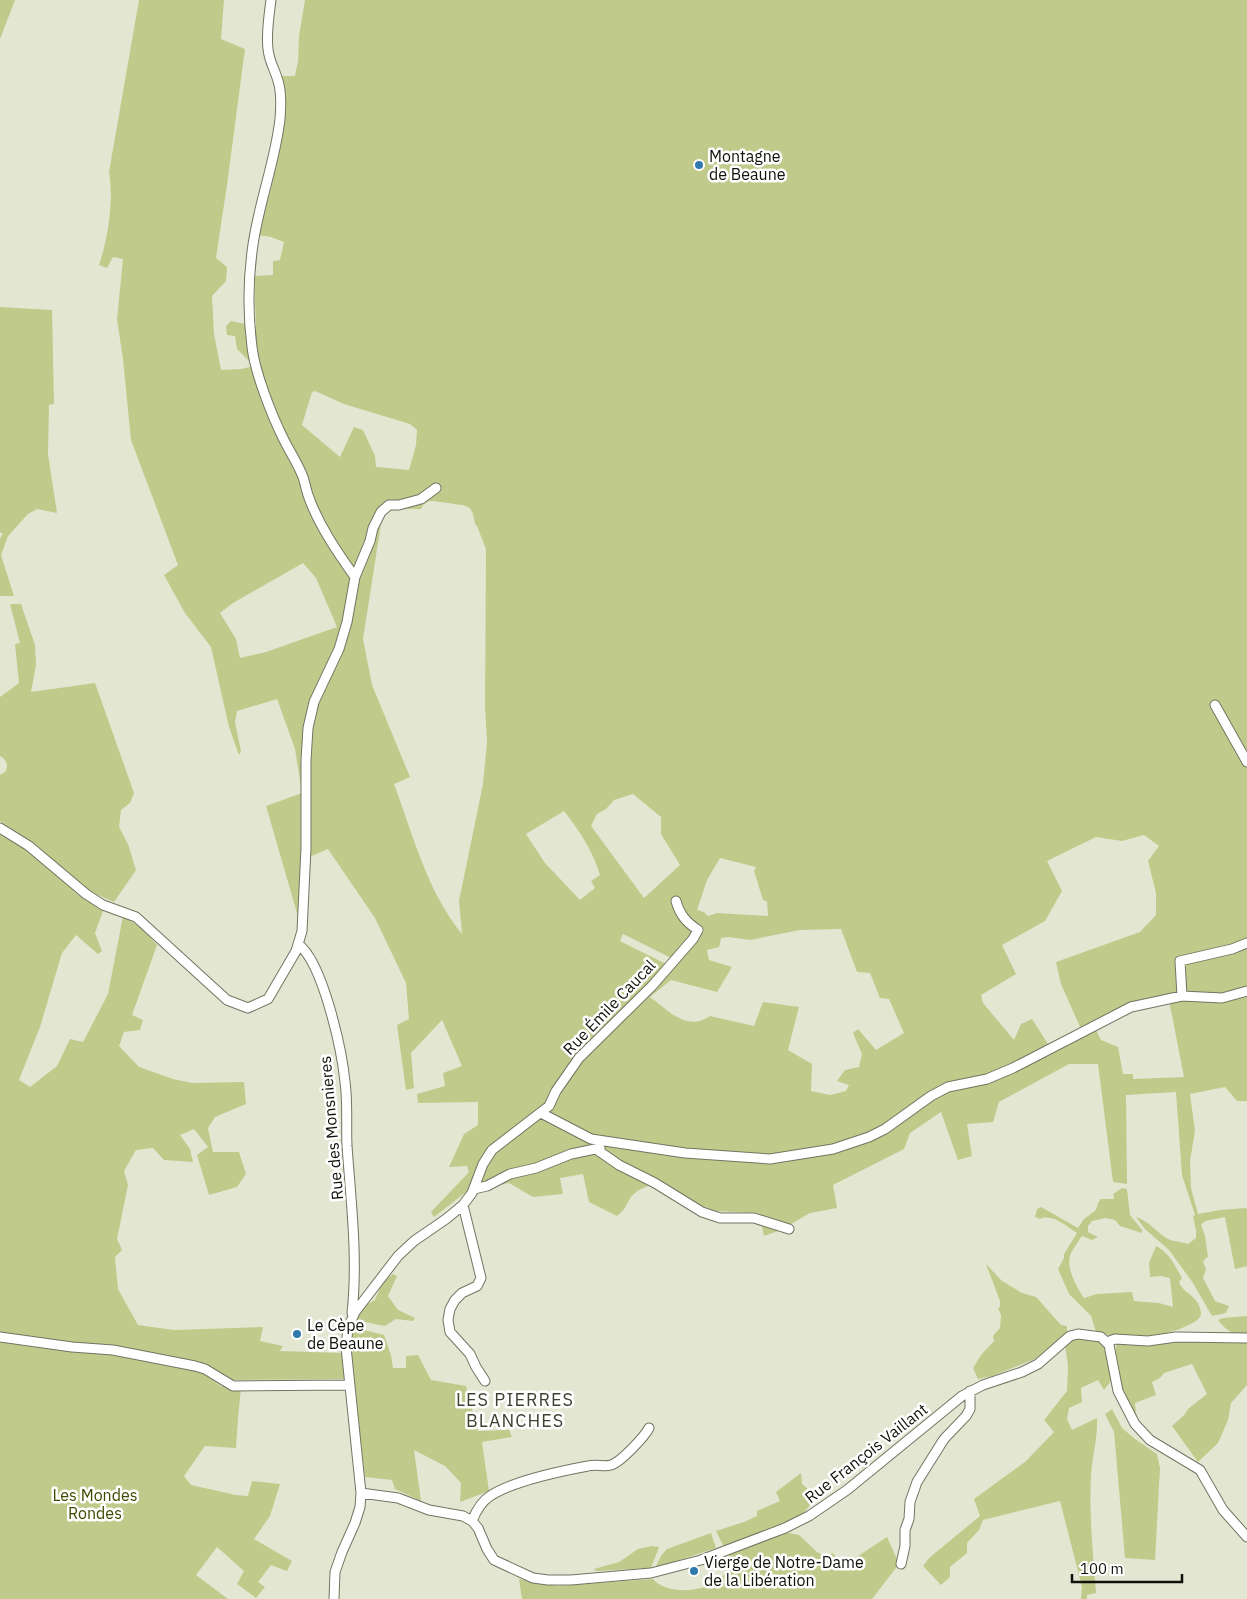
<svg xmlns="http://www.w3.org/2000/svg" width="1247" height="1599" viewBox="0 0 1247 1599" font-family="'IBM Plex Sans',sans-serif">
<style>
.green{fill:#c0ca8b;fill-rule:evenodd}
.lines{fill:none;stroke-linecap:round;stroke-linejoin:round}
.minor-casing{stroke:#727562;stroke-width:11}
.minor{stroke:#fff;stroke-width:9}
.poi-dot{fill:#2f79ac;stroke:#fff;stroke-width:2}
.labels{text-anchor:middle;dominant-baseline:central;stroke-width:5;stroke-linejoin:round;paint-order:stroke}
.poi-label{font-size:16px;fill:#10110a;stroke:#fff;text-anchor:start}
.street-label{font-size:16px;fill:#10110a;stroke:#fff}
.park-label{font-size:16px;fill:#424900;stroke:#fff}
.neighbourhood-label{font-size:18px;letter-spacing:1px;fill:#3f4231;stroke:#fff}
</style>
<rect width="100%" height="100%" fill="#e3e7d2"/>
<path class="green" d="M 0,0 L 15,0 L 0,39 Z
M 139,0 L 224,0 L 221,39 L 245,49 L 227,185 L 216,258 L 227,267 L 226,281 L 212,296 L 214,334 L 221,370 L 241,369 L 254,366 L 237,349 L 235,336 L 227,335 L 226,326 L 231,321 L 256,326 L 254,276 L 273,275 L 273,261 L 280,260 L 284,242 L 271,237 L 258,235 L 271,189 L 281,139 L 281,76 L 295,76 L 298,61 L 299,36 L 305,0 L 1247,0 L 1247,1101 L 1237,1101 L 1225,1087 L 1190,1094 L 1195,1131 L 1190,1161 L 1191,1188 L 1198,1214 L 1220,1210 L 1246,1208 L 1247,1210 L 1247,1266 L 1235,1269 L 1225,1217 L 1205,1221 L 1201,1225 L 1205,1236 L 1208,1257 L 1206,1258 L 1203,1262 L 1206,1269 L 1203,1278 L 1215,1301 L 1229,1306 L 1226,1313 L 1212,1316 L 1193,1283 L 1169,1250 L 1145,1229 L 1136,1217 C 1149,1221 1156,1232 1168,1239 C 1174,1242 1181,1241 1188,1244 L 1196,1238 L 1196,1230 L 1193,1217 L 1195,1215 L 1182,1175 L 1176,1092 L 1126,1095 L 1127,1184 L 1113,1182 L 1098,1064 L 1069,1064 L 999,1102 L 993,1122 L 967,1124 L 972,1156 L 958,1160 L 941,1112 L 910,1133 L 904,1149 L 833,1185 L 837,1208 L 810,1213 L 781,1230 L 764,1236 L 759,1213 L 716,1211 L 700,1205 L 660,1183 C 650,1185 638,1188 631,1197 C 625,1206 627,1208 617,1216 L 589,1202 L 583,1174 L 560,1178 L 563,1194 L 533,1197 L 509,1183 L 466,1192 L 434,1217 L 431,1212 L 469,1172 L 467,1166 L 449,1167 L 464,1134 L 478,1125 L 478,1102 L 418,1103 L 417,1094 L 445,1086 L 443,1073 L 462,1066 L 442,1020 L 411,1053 L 414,1088 L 406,1090 L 397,1025 L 409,1019 L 406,983 L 375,918 L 328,849 L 307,858 L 299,920 L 266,806 L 302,793 L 295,749 L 277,699 L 237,711 L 235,722 L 241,751 L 239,755 L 229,727 L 211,647 L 185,613 L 164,575 L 178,565 L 131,440 L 123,359 L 117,319 L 123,259 L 113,257 L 107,268 L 99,265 C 108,238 114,201 109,172 ZM 315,391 L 344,404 L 410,424 L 417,430 L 416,445 L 409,470 L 376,467 L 375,456 L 363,430 L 354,427 L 340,457 L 302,425 L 312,392 ZM 429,501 C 438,501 446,503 454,504 C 471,506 472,507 475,524 L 477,526 L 486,549 L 485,705 L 487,743 L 483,784 L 459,901 L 462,934 C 427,891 413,835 394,784 L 410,777 L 372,685 L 363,639 L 381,524 L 386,513 L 390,509 L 421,509 L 423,505 ZM 303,563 L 316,578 L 337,627 L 266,652 L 240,658 L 236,639 L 220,613 L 233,603 ZM 633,794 L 661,817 L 661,834 L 680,865 L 644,898 L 591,826 L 597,814 L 606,809 L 614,800 ZM 564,811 C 579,830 593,851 600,875 L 591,881 L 595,888 L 580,900 L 545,863 L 526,834 ZM 1144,835 L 1159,846 L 1148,861 L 1156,893 L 1156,915 L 1140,932 L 1056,962 L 1061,984 L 1080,1027 L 1075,1032 L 1048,1044 L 1032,1019 L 1021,1024 L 1014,1040 L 983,1003 L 981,995 L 1016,974 L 1002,945 L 1045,921 L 1062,891 L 1047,861 L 1096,837 L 1122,841 ZM 720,858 L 756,867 L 754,871 L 763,900 L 767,901 L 768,916 L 717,913 L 708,916 L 704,912 L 697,910 L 707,880 ZM 841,929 L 857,972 L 870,973 L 880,998 L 889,999 L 904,1033 L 876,1050 L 858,1029 L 853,1033 L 862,1054 L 859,1067 L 845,1070 L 837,1081 L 849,1085 L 846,1091 L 830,1095 L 811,1091 L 812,1064 L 788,1050 L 799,1007 L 763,1002 L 754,1026 L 710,1016 C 687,1032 669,1011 650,997 L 671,980 L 717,992 L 732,967 L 709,960 L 707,950 L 719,947 L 721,938 L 729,937 L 750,940 L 800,930 ZM 623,934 L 671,958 L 666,964 L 620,941 ZM 1169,1000 L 1184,1077 L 1133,1079 L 1133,1074 L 1123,1074 L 1118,1047 L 1101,1040 L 1095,1028 L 1133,1010 Z
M 0,307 L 52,310 L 54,404 L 49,405 L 48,454 L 57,513 L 37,509 L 28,514 L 8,536 L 1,555 L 14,596 L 0,596 L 0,538 L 3,534 L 0,532 Z
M 10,604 L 21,604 L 35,645 L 36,665 L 31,692 L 95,683 L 134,793 L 130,803 L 121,810 L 119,827 L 128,844 L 136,870 L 114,902 L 89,891 L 34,843 L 0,821 L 0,775 L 6,771 C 8,764 7,760 0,756 L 0,697 L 19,683 L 15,644 L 20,643 Z
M 0,833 L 25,846 L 77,894 L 103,911 L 95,933 L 102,951 L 98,954 L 76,935 L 62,953 L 40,1027 L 19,1080 L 30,1087 L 57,1066 L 70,1039 L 83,1042 L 108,994 L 123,916 L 143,929 L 157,945 L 132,1015 L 143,1020 L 140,1030 L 124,1032 L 119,1046 L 139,1067 L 173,1079 L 192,1083 L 244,1082 L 246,1104 L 215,1117 L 208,1128 L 213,1152 L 239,1152 L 246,1174 L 237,1187 L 209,1195 L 197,1155 L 208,1147 L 194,1129 L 180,1135 L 190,1149 L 193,1162 L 164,1160 L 153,1148 L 136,1150 L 124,1171 L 128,1185 L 117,1239 L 122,1250 L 115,1257 L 118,1289 L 138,1325 L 174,1330 L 263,1327 L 260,1341 L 283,1346 L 280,1351 L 343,1353 L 346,1379 L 230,1380 L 205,1364 L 139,1353 L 136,1360 L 196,1369 L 221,1386 L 228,1388 L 241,1388 L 238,1418 L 236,1448 L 205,1446 L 184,1476 L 191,1485 L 236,1495 L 248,1496 L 252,1481 L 280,1484 L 270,1516 L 254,1539 L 292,1561 L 287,1571 L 271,1565 L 258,1582 L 265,1587 L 256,1598 L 237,1584 L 244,1571 L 217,1547 L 196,1575 L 228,1599 L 0,1599 Z
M 1122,1188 L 1127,1189 L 1130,1215 L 1142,1230 L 1142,1233 L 1120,1226 L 1115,1220 L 1105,1218 L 1092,1221 L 1088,1226 L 1088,1232 L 1098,1237 L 1092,1240 L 1082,1236 C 1078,1242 1074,1247 1071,1253 C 1065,1267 1076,1286 1084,1298 L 1097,1294 L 1132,1292 L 1134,1301 L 1159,1303 L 1173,1307 L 1170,1278 L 1161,1276 L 1150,1277 L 1149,1263 L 1156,1246 C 1169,1252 1175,1266 1182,1278 L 1179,1282 C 1183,1294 1199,1295 1201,1313 C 1203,1325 1158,1336 1147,1337 C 1131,1339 1112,1336 1096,1332 L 1091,1316 L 1069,1294 L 1058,1269 L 1064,1258 L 1064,1254 L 1077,1233 C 1066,1226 1052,1213 1040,1219 L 1035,1217 L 1037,1209 L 1041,1207 L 1078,1228 L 1084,1219 L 1096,1210 L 1098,1203 L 1101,1199 L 1114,1199 L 1113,1194 Z
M 986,1264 L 1002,1281 L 1022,1293 L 1036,1297 L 1061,1325 L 1067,1326 L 1067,1332 L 1035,1359 L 992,1376 L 978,1379 L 973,1368 L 981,1355 L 994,1341 L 993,1336 L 1000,1328 L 1001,1315 L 998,1308 L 1000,1307 L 1000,1301 Z
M 393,1274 L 397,1276 L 388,1296 L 398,1310 L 415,1318 L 413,1321 L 396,1319 L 385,1326 L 355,1320 L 366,1305 L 375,1300 L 383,1282 Z
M 1247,1316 L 1247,1334 C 1231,1334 1228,1332 1218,1320 L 1223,1318 Z
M 352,1327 L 384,1335 L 391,1355 L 393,1368 L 406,1368 L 406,1356 L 418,1355 L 431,1380 L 466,1386 L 478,1431 L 509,1430 L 512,1437 L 482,1442 L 489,1491 L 460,1502 L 461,1483 L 445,1466 L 414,1450 L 421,1501 L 395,1489 L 392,1480 L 365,1477 L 349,1346 Z
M 1072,1338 C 1079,1338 1090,1337 1097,1340 C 1108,1344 1109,1370 1111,1381 L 1104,1390 L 1098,1380 L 1081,1388 L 1082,1402 L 1069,1408 L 1067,1419 L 1072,1430 L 1097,1418 C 1098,1438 1092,1457 1091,1476 C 1089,1515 1093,1554 1096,1593 L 1087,1595 L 1087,1599 L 1081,1599 L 1082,1587 L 1060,1501 L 983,1520 L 979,1530 L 967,1543 L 967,1553 L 950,1567 L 950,1577 L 941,1585 L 923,1566 L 929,1558 L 980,1516 L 974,1499 L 1025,1462 L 1054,1432 L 1044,1420 L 1067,1391 L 1068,1366 L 1065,1344 Z
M 1182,1340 L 1206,1343 L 1247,1341 L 1247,1385 L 1231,1403 L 1228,1420 L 1218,1443 L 1198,1462 L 1172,1426 L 1184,1415 L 1189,1408 L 1207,1394 L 1192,1364 L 1164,1373 L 1160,1378 L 1152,1382 L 1156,1395 L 1135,1403 L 1137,1421 C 1125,1400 1110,1367 1117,1343 Z
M 1112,1409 L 1122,1428 L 1135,1439 L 1157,1454 L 1160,1468 L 1155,1560 L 1125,1558 L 1114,1432 L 1105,1414 Z
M 801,1473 L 802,1484 L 817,1497 L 800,1517 L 724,1547 L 716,1531 L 744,1522 L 757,1516 L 757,1511 L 780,1501 L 776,1492 Z
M 784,1532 L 799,1535 L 817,1552 L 825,1556 L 833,1553 L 843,1566 L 887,1537 L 899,1564 L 872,1599 L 522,1599 L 519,1579 L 558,1586 L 653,1579 C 668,1599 735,1593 729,1554 Z
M 711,1533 L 716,1548 L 655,1568 L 661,1556 L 667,1549 Z
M 652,1546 L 659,1547 L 651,1568 L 596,1571 L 594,1569 L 619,1562 L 638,1549 Z"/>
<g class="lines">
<g class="minor-casing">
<path id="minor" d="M 271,0 C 269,16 266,33 268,49 C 269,61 275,70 278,81 C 282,93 281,107 280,119 C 275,164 257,207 252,252 C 248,283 248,316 252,347 C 255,373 272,416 284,440 C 290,452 298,464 303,477 C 305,483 306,489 308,495 C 318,524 337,552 355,577
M 1215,705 L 1247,762
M 0,828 L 29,846 L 86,894 L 103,905 L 136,917 L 227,1000 L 248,1008 L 268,999 L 296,951 L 302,931 L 306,848 L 306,760 L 308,728 L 314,702 L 339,649 L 347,622 L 355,577 L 370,541 L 373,528 L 381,512 L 389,505 L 399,505 L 421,499 L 436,488
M 298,944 C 323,962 342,1051 345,1082 C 348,1103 346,1125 347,1146 C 351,1202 358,1258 352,1313
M 1182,996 L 1180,961 L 1232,949 L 1247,943
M 541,1113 L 591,1139 L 685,1153 L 770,1159 L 833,1149 L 869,1137 L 885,1129 L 931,1096 L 948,1087 L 987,1079 L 1013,1068 L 1131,1007 L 1182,996 L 1222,998 L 1247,991
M 596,1149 L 619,1165 L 655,1183 L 702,1212 L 720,1218 L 754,1218 L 789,1229
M 474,1189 L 487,1186 L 510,1174 L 536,1168 L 571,1154 L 600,1148
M 463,1205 L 481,1278 L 477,1286 L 462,1293 L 455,1300 L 450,1309 L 448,1320 L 450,1332 L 470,1354 L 476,1367 L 485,1381
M 0,1337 L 72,1347 L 113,1350 L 195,1366 L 205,1369 L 233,1386 L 349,1385
M 1107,1342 L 1115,1339 L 1148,1341 L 1176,1337 L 1247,1338
M 361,1493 L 398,1498 L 429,1510 L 463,1516 L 472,1521 L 478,1528 L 487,1549 L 494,1560 L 533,1578 L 548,1580 L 571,1580 L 651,1573 L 701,1560 L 785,1528 L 809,1516 L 847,1490 L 962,1396 L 983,1385 L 1022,1372 L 1038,1364 L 1070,1336 L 1078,1334 L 1101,1337 L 1109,1345 L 1118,1391 L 1135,1424 L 1150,1440 L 1200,1470 L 1223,1510 L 1247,1537
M 472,1521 C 476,1511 481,1502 490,1496 C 513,1481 561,1471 588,1466 C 596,1464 604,1467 611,1465 C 621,1462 645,1436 649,1428
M 901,1564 L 905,1546 L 905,1530 L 909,1519 L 910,1502 L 917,1482 L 944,1439 L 966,1416 L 970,1409 L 970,1391
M 334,1599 L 335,1572 L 342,1552 L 355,1523 L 360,1507 L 361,1493 L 346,1347 L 348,1328 L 355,1312 L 398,1256 L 414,1241 L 446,1219 L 463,1205 L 472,1193 L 483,1164 L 492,1150 L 549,1106 L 556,1091 L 579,1058 L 652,986 L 693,939 L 698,930 C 686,922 680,915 676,901"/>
</g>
<use href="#minor" class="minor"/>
</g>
<g class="poi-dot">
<circle cx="699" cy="165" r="5"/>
<circle cx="297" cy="1334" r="5"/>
<circle cx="694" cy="1571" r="5"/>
</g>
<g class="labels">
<g class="poi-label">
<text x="709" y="156">Montagne<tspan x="709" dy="18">de Beaune</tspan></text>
<text x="307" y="1325">Le Cèpe<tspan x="307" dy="18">de Beaune</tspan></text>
<text x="704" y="1562">Vierge de Notre-Dame<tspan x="704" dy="18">de la Libération</tspan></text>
</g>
<g class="street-label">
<text transform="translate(609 1007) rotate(-46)">Rue Émile Caucal</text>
<text transform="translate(331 1128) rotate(-95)">Rue des Monsnieres</text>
<text transform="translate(866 1453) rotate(-38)">Rue François Vaillant</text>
</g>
<g class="park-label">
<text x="95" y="1495">Les Mondes<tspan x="95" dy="18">Rondes</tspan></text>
</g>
<g class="neighbourhood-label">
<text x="515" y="1399">LES PIERRES<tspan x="515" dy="21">BLANCHES</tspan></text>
</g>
</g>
<path d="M1072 1574v8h110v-8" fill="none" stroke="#10110a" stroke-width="2.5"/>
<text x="1080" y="1574" font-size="15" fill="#10110a" stroke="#ffffff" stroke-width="4" paint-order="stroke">100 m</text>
</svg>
